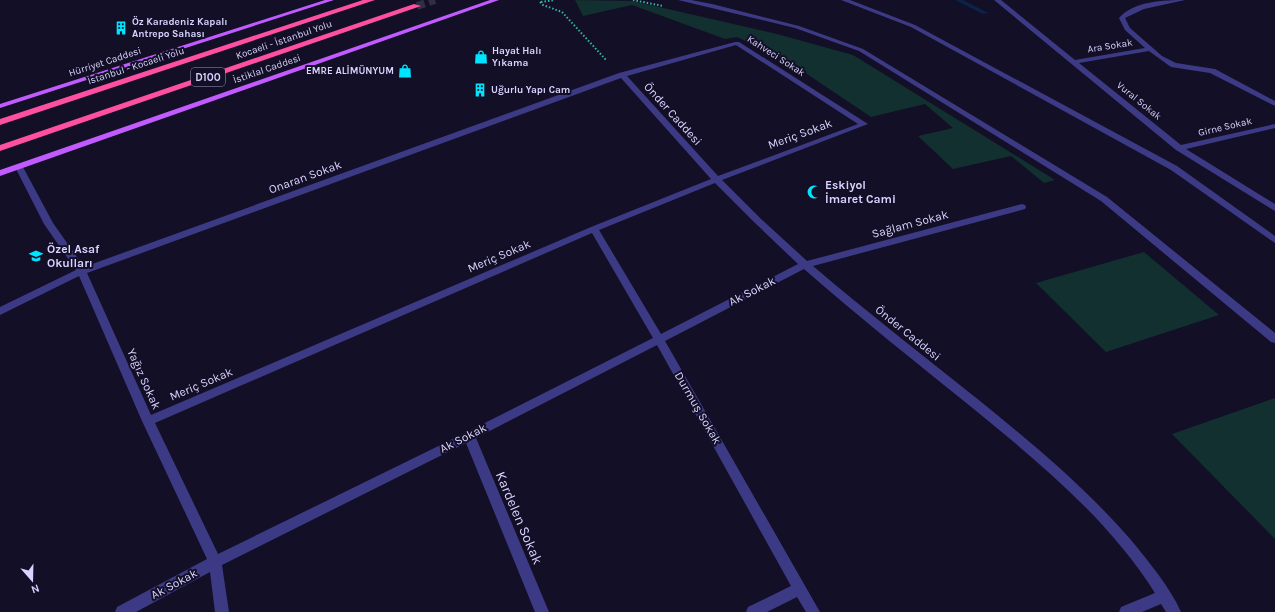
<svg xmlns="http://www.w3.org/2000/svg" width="1275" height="612" viewBox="0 0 1275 612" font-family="Karla,sans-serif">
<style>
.green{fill:#12302f}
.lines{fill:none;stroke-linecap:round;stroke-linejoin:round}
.stream{fill:#0c2248;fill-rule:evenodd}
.highway-tunnel{stroke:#312d47;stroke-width:8;stroke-dasharray:8 4.5;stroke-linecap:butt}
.path{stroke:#2fb8b0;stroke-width:2;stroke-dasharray:1.5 2;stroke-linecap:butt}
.minor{fill:#3d3a85;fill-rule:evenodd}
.major{fill:#c25bff;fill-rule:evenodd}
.highway{fill:#ff4fa3;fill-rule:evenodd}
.labels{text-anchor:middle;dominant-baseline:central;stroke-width:4;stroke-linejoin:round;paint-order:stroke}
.far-poi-label{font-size:10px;font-weight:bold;fill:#d9d4ff;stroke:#130f26;text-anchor:start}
.far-street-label{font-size:10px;fill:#d9d4ff;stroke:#130f26}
.shield{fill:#130f26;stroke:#9e99be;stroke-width:1}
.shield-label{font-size:11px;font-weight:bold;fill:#d9d4ff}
.street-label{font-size:12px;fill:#d9d4ff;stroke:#130f26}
.poi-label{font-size:12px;font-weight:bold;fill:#d9d4ff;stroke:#130f26;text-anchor:start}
.near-street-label{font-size:14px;fill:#d9d4ff;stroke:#130f26}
</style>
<rect width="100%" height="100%" fill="#130f26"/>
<path class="green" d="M 575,0 L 633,1 L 777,34 L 853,55 L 1055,180 L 1044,183 L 1011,156 L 953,169 L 918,136 L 953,128 L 925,104 L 871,117 L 786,60 L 737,37 L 725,39 L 632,5 L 583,16 Z
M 1144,252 L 1219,315 L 1106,352 L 1036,283 Z
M 1275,398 L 1275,539 L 1172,434 Z"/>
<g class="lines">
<path class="stream" d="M 955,0 L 963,0 L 988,13 L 983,14 Z"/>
<path class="highway-tunnel" d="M 417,6 L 435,0"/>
<path class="path" d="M 633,0 L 663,6
M 540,2 L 543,5 L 562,12 L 607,61
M 541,2 L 554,0"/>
<path class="minor" d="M 678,0 L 691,0 L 712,4 L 799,26 L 863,49 L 1107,197 L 1275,333 L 1275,343 L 1271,342 L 1101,201 L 859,51 L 795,28 Z
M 841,0 L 850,0 L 915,25 L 1177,166 L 1275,236 L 1275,243 L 1171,170 L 911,27 Z
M 994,0 L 1001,0 L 1075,60 L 1145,48 L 1125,30 L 1119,18 C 1134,1 1164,0 1185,0 L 1144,9 L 1125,18 L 1130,28 L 1162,56 L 1176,63 L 1215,69 L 1275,101 L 1275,106 L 1210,73 L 1171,67 L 1149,51 L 1079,63 L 1181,145 L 1275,124 L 1275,128 L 1186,149 L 1275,204 L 1275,211 L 1176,150 Z
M 735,42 L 739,42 L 868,124 L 722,180 L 760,218 L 807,261 L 1022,204 L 1025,205 L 1026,207 L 1025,209 L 813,266 C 867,312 924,356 980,401 C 1033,444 1086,488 1131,540 C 1148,561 1170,587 1181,612 L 1166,612 L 1161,604 L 1142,612 L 1119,612 L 1121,607 L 1155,593 C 1109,520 1041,464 975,410 C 918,364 860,318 804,269 L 665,341 L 820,612 L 806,612 L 797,597 L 767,612 L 746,612 L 748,607 L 791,586 L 657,345 L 476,438 L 549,612 L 535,612 L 466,443 L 222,565 L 229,612 L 215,612 L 210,572 L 136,612 L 115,612 L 117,607 L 207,559 L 142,421 L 79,276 L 0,315 L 0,307 L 76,270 L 44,224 L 15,167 L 16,165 L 22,165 L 23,167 L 53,223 L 84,267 L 619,73 ZM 736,45 L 858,124 L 718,176 L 627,76 ZM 621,78 L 711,179 L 591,227 L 151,415 L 87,273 ZM 715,183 L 754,222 L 798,264 L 661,334 L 599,230 ZM 592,233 L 653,338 L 465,433 L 218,554 L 155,423 Z"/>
<path class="major" d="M 325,0 L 334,0 L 0,108 L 0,104 Z
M 490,0 L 499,0 L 0,176 L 0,170 Z"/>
<path class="highway" d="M 363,0 L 375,0 L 0,125 L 0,119 Z
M 414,4 L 421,6 L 0,151 L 0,145 Z"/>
</g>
<defs>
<g id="building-bare" transform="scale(1.08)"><path d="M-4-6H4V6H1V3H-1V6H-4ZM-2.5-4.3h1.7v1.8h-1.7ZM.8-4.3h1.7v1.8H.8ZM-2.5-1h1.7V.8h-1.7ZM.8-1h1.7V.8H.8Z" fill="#00e5ff" stroke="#130f26" stroke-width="2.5" paint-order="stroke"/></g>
<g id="shop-bare" transform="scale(1.08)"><path d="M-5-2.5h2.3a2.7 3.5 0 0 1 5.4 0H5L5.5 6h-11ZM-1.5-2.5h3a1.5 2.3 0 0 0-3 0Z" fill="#00e5ff" stroke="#130f26" stroke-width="2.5" paint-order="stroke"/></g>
<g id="mosque-bare" transform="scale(1.08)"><path d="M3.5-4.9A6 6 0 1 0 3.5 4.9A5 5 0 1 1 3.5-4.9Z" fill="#00e5ff" stroke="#130f26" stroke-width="2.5" paint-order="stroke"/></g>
<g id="school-bare" transform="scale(1.08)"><path d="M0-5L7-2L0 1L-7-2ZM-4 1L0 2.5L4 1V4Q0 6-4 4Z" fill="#00e5ff" stroke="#130f26" stroke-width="2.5" paint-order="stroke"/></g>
</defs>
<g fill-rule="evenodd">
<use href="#building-bare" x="121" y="28"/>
<use href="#shop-bare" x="481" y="57"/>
<use href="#shop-bare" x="405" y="71"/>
<use href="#building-bare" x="480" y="90"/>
<use href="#mosque-bare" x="814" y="192"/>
<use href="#school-bare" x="36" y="256"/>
</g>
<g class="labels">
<g class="far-poi-label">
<text x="132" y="22">Öz Karadeniz Kapalı<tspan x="132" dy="12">Antrepo Sahası</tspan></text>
<text x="492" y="51">Hayat Halı<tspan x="492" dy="12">Yıkama</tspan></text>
<text x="394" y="71" text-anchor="end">EMRE ALİMÜNYUM</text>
<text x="491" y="90">Uğurlu Yapı Cam</text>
</g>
<g class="far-street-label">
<text transform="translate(284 40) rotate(-19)">Kocaeli - İstanbul Yolu</text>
<text transform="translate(1110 46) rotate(-9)">Ara Sokak</text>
<text transform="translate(776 56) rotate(33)">Kahveci Sokak</text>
<text transform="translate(105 62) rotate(-18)">Hürriyet Caddesi</text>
<text transform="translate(136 66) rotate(-18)">İstanbul - Kocaeli Yolu</text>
<text transform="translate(267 69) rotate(-19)">İstiklal Caddesi</text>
<text transform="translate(1139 101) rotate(39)">Vural Sokak</text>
<text transform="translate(1225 127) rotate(-13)">Girne Sokak</text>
</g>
<rect class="shield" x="191" y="68" width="34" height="18" rx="3"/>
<g class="shield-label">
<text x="208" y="77">D100</text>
</g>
<g class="street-label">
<text transform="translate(673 114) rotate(48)">Önder Caddesi</text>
<text transform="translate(800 134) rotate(-20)">Meriç Sokak</text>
<text transform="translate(305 177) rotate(-20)">Onaran Sokak</text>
<text transform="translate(910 224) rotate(-15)">Sağlam Sokak</text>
<text transform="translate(499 256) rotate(-23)">Meriç Sokak</text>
<text transform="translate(752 291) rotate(-27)">Ak Sokak</text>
<text transform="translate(908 333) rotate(39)">Önder Caddesi</text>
<text transform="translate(144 379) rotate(66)">Yağız Sokak</text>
<text transform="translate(201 384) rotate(-23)">Meriç Sokak</text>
<text transform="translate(698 408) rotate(60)">Durmuş Sokak</text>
<text transform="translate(463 438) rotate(-27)">Ak Sokak</text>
<text transform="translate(174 584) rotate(-28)">Ak Sokak</text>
</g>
<g class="poi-label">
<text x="825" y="185">Eskiyol<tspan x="825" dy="14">İmaret Cami</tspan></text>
<text x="47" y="249">Özel Asaf<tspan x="47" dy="14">Okulları</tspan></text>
</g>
<g class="near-street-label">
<text transform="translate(519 518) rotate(67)">Kardelen Sokak</text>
</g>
</g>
<g transform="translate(32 580) rotate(160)" stroke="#130f26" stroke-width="3" paint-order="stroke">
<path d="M0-3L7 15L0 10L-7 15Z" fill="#d9d4ff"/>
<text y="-6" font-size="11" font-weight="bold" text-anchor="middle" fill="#d9d4ff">N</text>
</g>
</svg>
